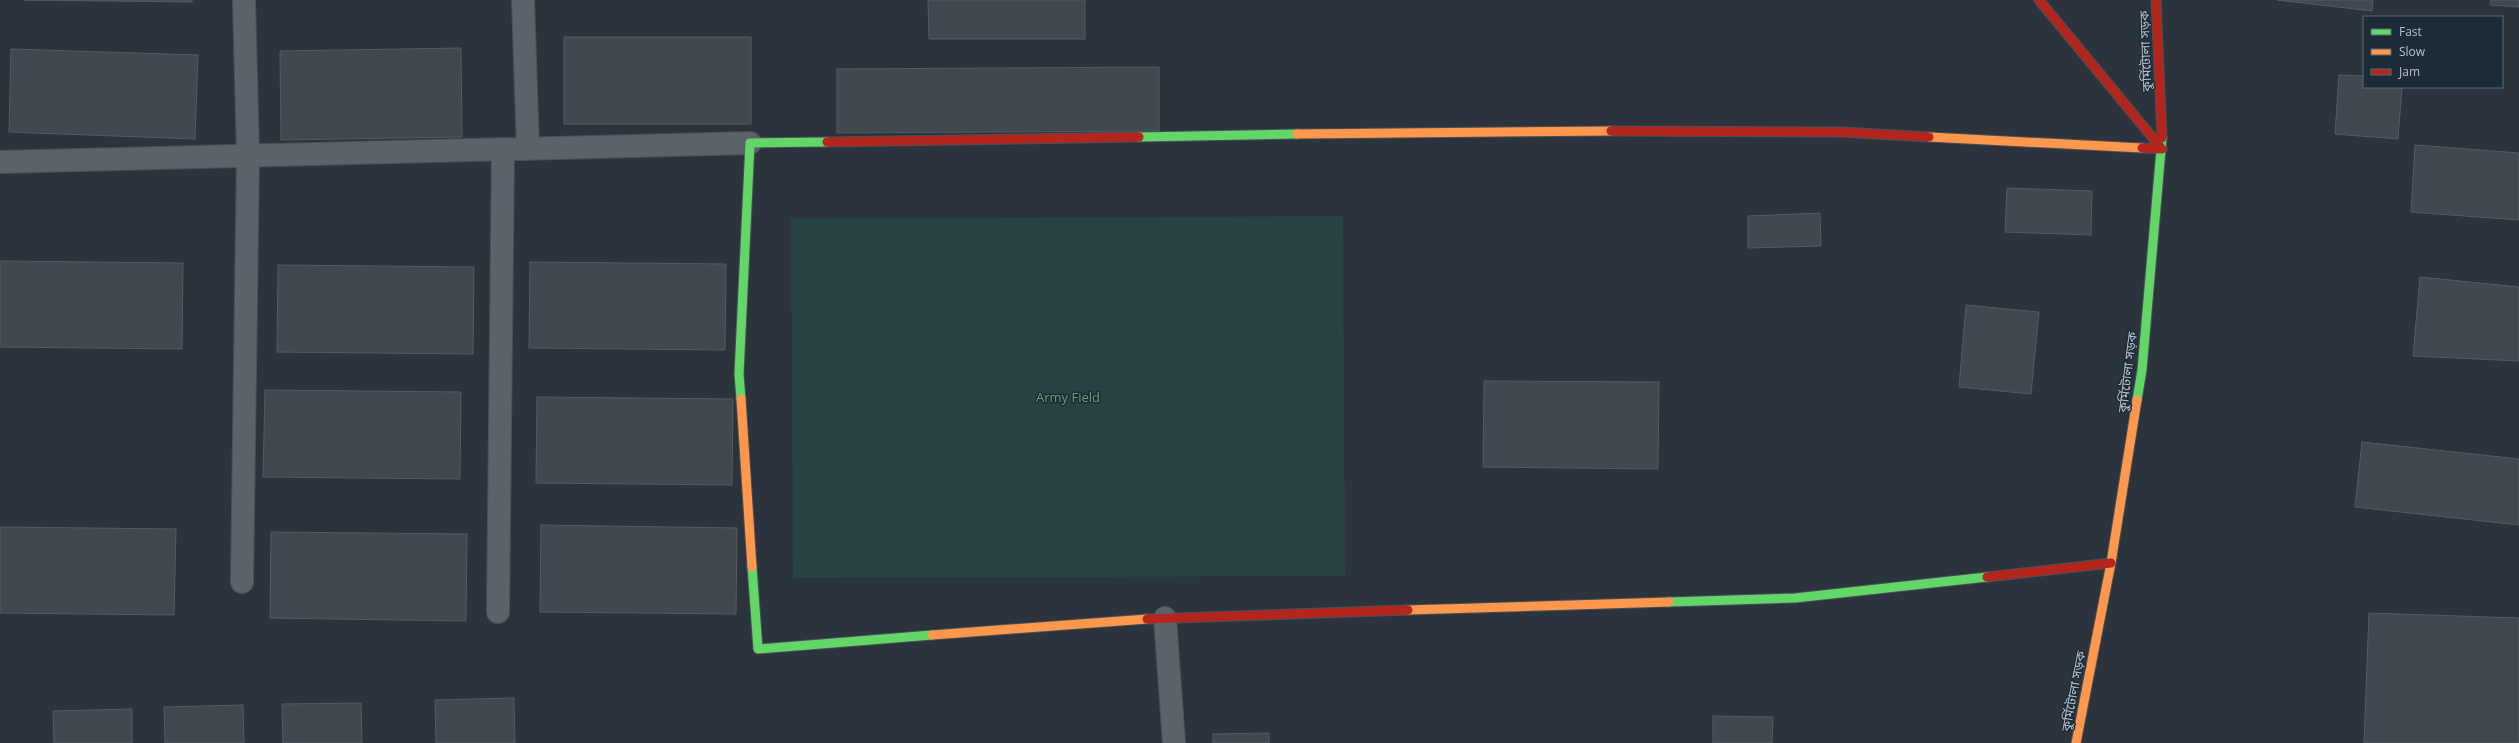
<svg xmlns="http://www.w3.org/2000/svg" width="2519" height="743" viewBox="0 0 2519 743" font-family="'Open Sans','Noto Sans Bengali',sans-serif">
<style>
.green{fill:#274243}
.building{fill:#41484f;stroke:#535c63}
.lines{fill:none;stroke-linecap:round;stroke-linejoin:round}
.street-casing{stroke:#4a5056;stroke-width:24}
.fast-casing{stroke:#4a5056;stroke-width:11}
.slow-casing{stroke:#4a5056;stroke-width:11}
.jam-casing{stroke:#4a5056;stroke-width:11}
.street{stroke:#5c6269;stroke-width:22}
.fast{stroke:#63d668;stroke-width:9}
.slow{stroke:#ff974d;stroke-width:9}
.jam{stroke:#b3261e;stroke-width:9}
.labels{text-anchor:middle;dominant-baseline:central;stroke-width:3;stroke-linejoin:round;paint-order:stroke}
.street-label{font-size:13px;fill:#b6c1cc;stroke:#1d2b38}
.park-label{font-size:13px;fill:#6b9f71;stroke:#1d2b38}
</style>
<rect width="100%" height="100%" fill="#2b343c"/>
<path class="green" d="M 1343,216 L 1345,576 L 793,578 L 791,219 Z"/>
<path class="building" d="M 24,0 L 192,0 L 192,2 Z
M 928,0 L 1085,0 L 1085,39 L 929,39 Z
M 2277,0 L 2373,0 L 2372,11 Z
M 2491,0 L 2519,0 L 2519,7 L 2490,5 Z
M 564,37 L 751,37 L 751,124 L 564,124 Z
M 461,48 L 462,137 L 281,140 L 280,51 Z
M 11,49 L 198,55 L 195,139 L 9,132 Z
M 1159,67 L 1159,131 L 837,133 L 837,69 Z
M 2339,75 L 2364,76 L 2364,87 L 2402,87 L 2398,139 L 2335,134 Z
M 2415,145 L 2519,153 L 2519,220 L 2411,212 Z
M 2007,188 L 2092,191 L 2091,235 L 2005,232 Z
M 1820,213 L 1821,246 L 1748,248 L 1748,216 Z
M 0,261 L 183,263 L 182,349 L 0,347 Z
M 530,262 L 726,264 L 725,350 L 529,348 Z
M 278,265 L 474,267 L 473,354 L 277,352 Z
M 2420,277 L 2519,287 L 2519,361 L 2413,356 Z
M 1966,305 L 2039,312 L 2031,394 L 1959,387 Z
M 1484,381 L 1659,382 L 1658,469 L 1483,467 Z
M 265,390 L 461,392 L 460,479 L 263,477 Z
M 537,397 L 733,399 L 732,485 L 536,483 Z
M 2362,442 L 2519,459 L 2519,525 L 2355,507 Z
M 541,525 L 737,528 L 736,614 L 540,612 Z
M 0,527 L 176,529 L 174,615 L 0,613 Z
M 271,532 L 467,534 L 466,621 L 270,618 Z
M 2369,613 L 2519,618 L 2519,743 L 2364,743 Z
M 514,698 L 515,743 L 436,743 L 435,700 Z
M 361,703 L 362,743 L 283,743 L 282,704 Z
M 243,705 L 244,743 L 165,743 L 164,707 Z
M 132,709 L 132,743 L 54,743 L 53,711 Z
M 1713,716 L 1773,717 L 1772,743 L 1713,743 Z
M 1269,733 L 1269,743 L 1213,743 L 1213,734 Z"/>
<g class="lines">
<g class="street-casing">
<path id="street" d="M 523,0 L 528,149
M 0,162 L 750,143
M 242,582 L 248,156 L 244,0
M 498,612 L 503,150
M 1165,618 L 1174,743"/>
</g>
<g class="fast-casing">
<path id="fast" d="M 1139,137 L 1297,134
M 741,399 L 739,374 L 750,143 L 827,142
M 2137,400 L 2142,370 L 2162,138
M 752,567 L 758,649 L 932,635
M 1669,602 L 1795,598 L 1987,577"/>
</g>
<g class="slow-casing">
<path id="slow" d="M 1297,134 L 1611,131
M 1929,137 L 2142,148
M 741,399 L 752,567
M 1408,610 L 1669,602
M 932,635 L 1147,619
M 2076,743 L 2111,563 L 2137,400"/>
</g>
<g class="jam-casing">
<path id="jam" d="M 2039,0 L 2162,149 L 2142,148
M 2156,0 L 2162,138
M 1611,131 L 1842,132 L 1929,137
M 827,142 L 1139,137
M 1987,577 L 2111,563
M 1147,619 L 1408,610"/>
</g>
<use href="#street" class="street"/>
<use href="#fast" class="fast"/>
<use href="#slow" class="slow"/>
<use href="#jam" class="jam"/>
</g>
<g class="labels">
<g class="street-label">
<text transform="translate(2145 51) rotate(-92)">কুর্মিটোলা সড়ক</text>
<text transform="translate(2127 372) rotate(-83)">কুর্মিটোলা সড়ক</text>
<text transform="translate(2073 691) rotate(-79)">কুর্মিটোলা সড়ক</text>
</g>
<g class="park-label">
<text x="1068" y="397">Army Field</text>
</g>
</g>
<rect x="2363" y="16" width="140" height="72" fill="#1d2b38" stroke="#5a6773"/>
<rect x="2371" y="29" width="20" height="6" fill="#63d668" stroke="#5a6773"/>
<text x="2399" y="36" font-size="12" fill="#b6c1cc">Fast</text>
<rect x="2371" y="49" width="20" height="6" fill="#ff974d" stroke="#5a6773"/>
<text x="2399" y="56" font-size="12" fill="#b6c1cc">Slow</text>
<rect x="2371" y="69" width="20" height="6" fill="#b3261e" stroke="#5a6773"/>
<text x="2399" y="76" font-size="12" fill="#b6c1cc">Jam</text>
</svg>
